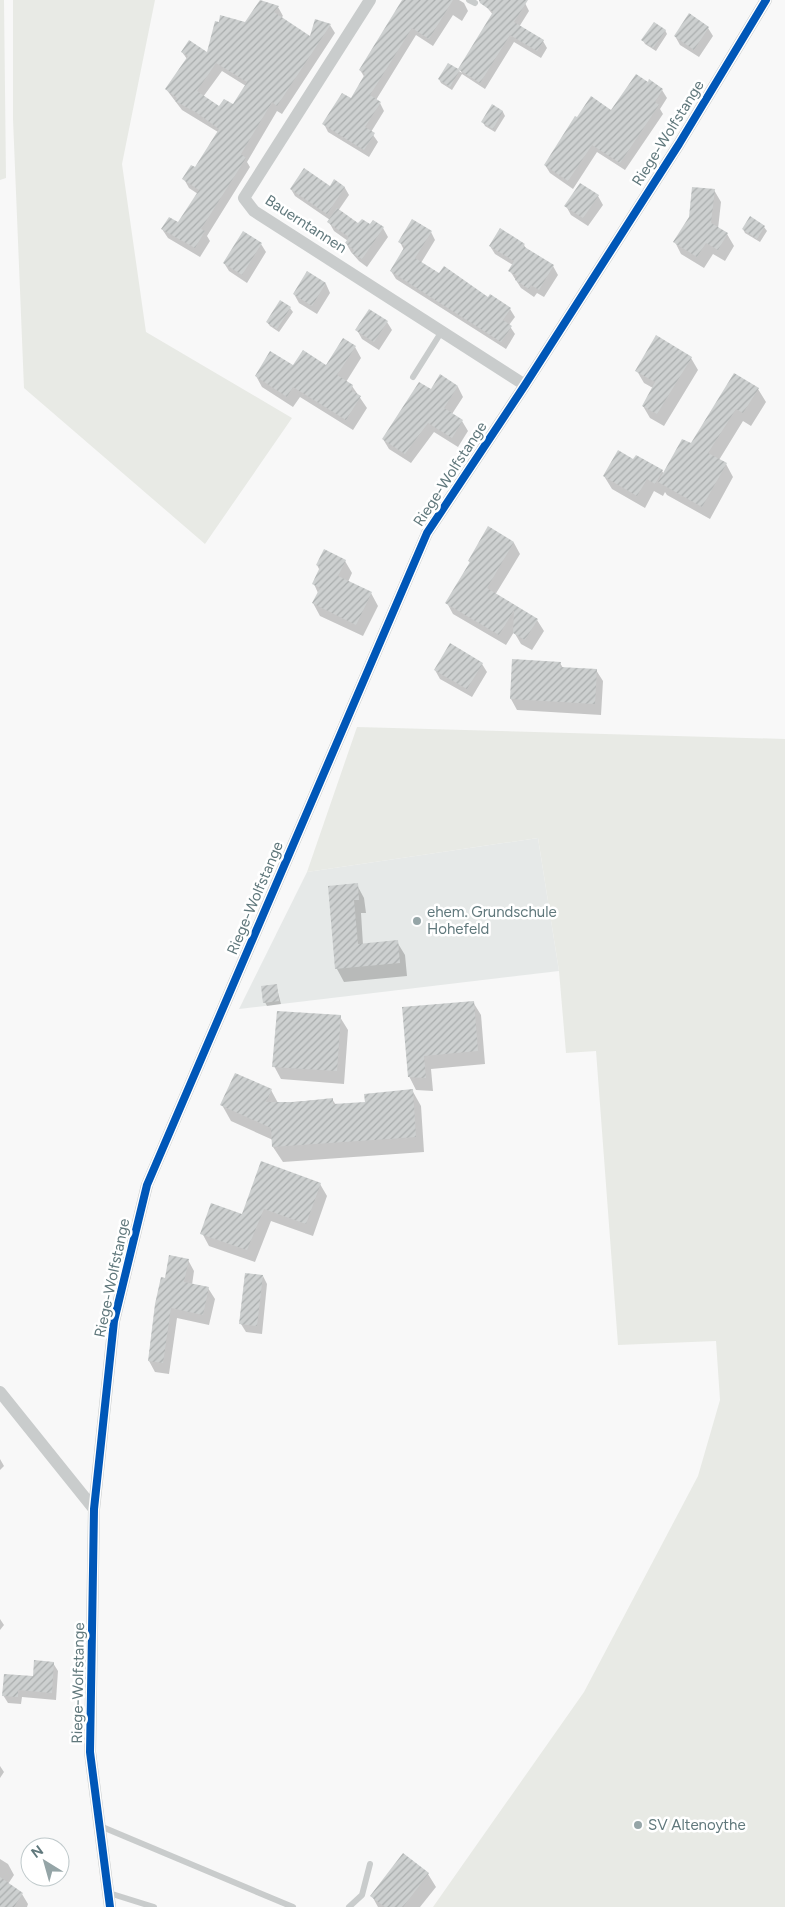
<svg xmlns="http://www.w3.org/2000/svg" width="785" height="1907" viewBox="0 0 785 1907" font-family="Figtree,sans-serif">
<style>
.built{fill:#e6e9e8}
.grass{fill:#e8eae5}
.shadow{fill:#0003;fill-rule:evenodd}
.building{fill:url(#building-hatch);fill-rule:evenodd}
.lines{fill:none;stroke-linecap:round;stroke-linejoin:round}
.service{stroke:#c9cccc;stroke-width:6}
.minor{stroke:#c9cccc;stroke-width:12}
.cycleway-casing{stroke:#fff;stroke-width:11}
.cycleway{stroke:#0057b8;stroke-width:8}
.poi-dot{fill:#95a5a7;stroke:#fff;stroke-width:2}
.labels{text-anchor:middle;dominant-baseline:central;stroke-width:5;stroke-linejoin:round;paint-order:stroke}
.street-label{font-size:15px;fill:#60787c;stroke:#fff}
.poi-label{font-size:15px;fill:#60787c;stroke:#fff;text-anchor:start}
</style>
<defs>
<pattern id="building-hatch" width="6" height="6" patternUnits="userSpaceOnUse" patternTransform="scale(1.25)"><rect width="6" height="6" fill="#cdd0d0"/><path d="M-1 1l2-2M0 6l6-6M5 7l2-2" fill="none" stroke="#aaaeae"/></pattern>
</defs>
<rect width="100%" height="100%" fill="#f8f8f8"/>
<path class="built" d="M 538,838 L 559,971 L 239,1009 L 307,872 Z"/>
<path class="grass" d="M 0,0 L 4,0 L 6,178 L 0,180 Z
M 13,0 L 155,0 L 122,164 L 146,332 L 292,418 L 205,544 L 24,388 L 13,119 Z
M 357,727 L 785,739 L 785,1907 L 433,1907 L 584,1692 L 698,1476 L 720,1400 L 716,1341 L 618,1345 L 596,1051 L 566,1053 L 559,971 L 538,838 L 307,872 Z"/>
<path class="shadow" d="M 404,0 L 459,0 L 464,3 L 468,11 L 462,21 L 453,15 L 433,46 L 416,35 L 376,100 L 380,103 L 384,111 L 371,132 L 378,142 L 369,157 L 328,132 L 324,124 L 351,100 L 365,78 L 360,70 Z
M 490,0 L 520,0 L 525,3 L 529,11 L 519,27 L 543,41 L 547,48 L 541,58 L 514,42 L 485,89 L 462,74 L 452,90 L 441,83 L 439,79 L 448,64 L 462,73 L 459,69 L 493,15 L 486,6 Z
M 278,7 L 283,16 L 281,18 L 311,38 L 330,25 L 335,33 L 282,114 L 277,111 L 247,162 L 250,167 L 207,236 L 210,241 L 200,257 L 168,238 L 162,229 L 179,224 L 198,194 L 189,188 L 184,179 L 195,169 L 218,132 L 182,110 L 166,89 L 187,59 L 182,52 L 208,54 L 246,23 ZM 222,71 L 246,86 L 233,106 L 219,108 L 203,97 Z
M 708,28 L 713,36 L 699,57 L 680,45 L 675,36 Z
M 665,30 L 667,34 L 656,51 L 645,44 L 643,40 Z
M 648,83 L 662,90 L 667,98 L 660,109 L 663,114 L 625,170 L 597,152 L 573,189 L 550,173 L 545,165 Z
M 493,106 L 503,112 L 505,116 L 495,132 L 485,126 L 483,122 Z
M 335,181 L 345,188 L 349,195 L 338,211 L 359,225 L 383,228 L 388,237 L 367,267 L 359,261 L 351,252 L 346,243 L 348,241 L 334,231 L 329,222 L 330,220 L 295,196 L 291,189 L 330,187 Z
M 714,190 L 721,202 L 718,229 L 727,234 L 734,246 L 725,261 L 713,254 L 704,268 L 681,254 L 675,242 Z
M 598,196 L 603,205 L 588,226 L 571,215 L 566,206 Z
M 764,227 L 767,231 L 760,242 L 745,233 L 743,229 Z
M 431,232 L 435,240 L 421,263 L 439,274 L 510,309 L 515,317 L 509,325 L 515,334 L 506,349 L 396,279 L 391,271 L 404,250 L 400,242 Z
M 261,244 L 266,252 L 247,283 L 229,271 L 224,263 Z
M 524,245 L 527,250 L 553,266 L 558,275 L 544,297 L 537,293 L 534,297 L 521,288 L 510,271 L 513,265 L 495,254 L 490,246 Z
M 307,273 L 326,284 L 330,293 L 317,314 L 299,303 L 294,294 Z
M 290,308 L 293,312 L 279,332 L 270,326 L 267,322 Z
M 387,322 L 392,330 L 379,350 L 362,339 L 357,330 Z
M 355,347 L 361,358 L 346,382 L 352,386 L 367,408 L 353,430 L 300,397 L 293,407 L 262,387 L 256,376 L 294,367 L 326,367 Z
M 691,358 L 698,370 L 664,426 L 650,418 L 643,406 L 653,388 L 644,383 L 637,371 Z
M 441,376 L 458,387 L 463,397 L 452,414 L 462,421 L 468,431 L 458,447 L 434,432 L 411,463 L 389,449 L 383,439 L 431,391 Z
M 758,389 L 766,402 L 751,426 L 743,421 L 719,460 L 726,464 L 733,477 L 710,519 L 667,495 L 665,492 L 663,496 L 654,491 L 645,508 L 612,489 L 604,476 L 634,460 L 662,471 L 664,474 L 691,445 Z
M 489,528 L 514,543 L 520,554 L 495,595 L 537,620 L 544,631 L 532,650 L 521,644 L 514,632 L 506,645 L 453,614 L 447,603 L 470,563 L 469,561 Z
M 345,561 L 352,573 L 348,582 L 371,593 L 378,606 L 363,636 L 320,616 L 313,603 L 318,593 L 314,584 L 320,571 L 317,565 Z
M 513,661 L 560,663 L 563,668 L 596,670 L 603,681 L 601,715 L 517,710 L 511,699 Z
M 482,664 L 487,672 L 472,697 L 440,679 L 435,670 Z
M 357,885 L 364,898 L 366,913 L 361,913 L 363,945 L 397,942 L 405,955 L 407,976 L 344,982 L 337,969 Z
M 276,985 L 281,1004 L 267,1006 L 265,1002 Z
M 473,1002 L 481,1015 L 485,1064 L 431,1069 L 433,1091 L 416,1090 L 409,1076 L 403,1009 Z
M 340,1017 L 348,1030 L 344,1084 L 281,1079 L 274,1066 Z
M 271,1090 L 278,1103 L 332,1099 L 336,1105 L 366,1103 L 412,1090 L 421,1106 L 424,1152 L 283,1162 L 273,1147 L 273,1140 L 231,1121 L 222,1105 Z
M 320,1184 L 327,1196 L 313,1236 L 271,1221 L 255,1262 L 209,1246 L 202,1233 Z
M 188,1260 L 194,1271 L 192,1285 L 208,1288 L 215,1299 L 209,1325 L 177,1318 L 169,1374 L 155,1372 L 149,1361 L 166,1279 Z
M 263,1276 L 267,1284 L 262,1334 L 246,1332 L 241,1324 Z
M 0,1459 L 4,1466 L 0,1470 Z
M 0,1619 L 4,1625 L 0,1630 Z
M 53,1663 L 58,1671 L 56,1700 L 22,1697 L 21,1704 L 8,1703 L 3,1695 L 34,1677 Z
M 0,1766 L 4,1772 L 0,1778 Z
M 0,1859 L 8,1864 L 14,1875 L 8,1884 L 22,1894 L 28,1904 L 27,1907 L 0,1907 Z
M 428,1874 L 436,1887 L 420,1907 L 378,1907 L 372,1896 Z"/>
<path class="building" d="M 260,0 L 279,6 L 274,12 L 310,36 L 315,19 L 331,24 L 277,106 L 272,102 L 241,154 L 246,158 L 201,229 L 205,231 L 195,248 L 161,229 L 169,217 L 178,222 L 199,190 L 182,179 L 191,165 L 195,167 L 219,129 L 197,113 L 175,101 L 177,98 L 165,89 L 188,56 L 181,52 L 189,40 L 207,52 L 215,21 L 219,22 L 220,15 L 245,22 ZM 216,63 L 247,82 L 233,104 L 224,99 L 219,106 L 197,91 Z
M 402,0 L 453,0 L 429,39 L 412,28 L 370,95 L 381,102 L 365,127 L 375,133 L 364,150 L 322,124 L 342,93 L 351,98 L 365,74 L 359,70 Z
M 479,0 L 528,0 L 514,22 L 544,40 L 537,51 L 510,35 L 480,83 L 458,69 L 493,12 L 480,3 Z
M 689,13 L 709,27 L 694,50 L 674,36 Z
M 654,22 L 666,30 L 653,48 L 641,40 Z
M 448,63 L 460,70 L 450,87 L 438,79 Z
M 636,74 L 648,82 L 649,79 L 663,89 L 655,102 L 659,105 L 620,163 L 592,145 L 568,181 L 544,165 L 575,116 L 577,117 L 591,96 L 611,110 Z
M 492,104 L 503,111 L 493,129 L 481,122 Z
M 304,168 L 330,186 L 334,179 L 345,187 L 327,214 L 290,189 Z
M 580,183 L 599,195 L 583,218 L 564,206 Z
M 692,187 L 715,189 L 711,223 L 728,233 L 718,250 L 706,243 L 697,257 L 673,242 L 689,217 Z
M 337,208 L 358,223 L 362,219 L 370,224 L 373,220 L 384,227 L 362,259 L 352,253 L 354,250 L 345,243 L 349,237 L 327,222 Z
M 750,216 L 765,226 L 757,239 L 742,229 Z
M 412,219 L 432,231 L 415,258 L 439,273 L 444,266 L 488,297 L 490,294 L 511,308 L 503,320 L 512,326 L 501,342 L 390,271 L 405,246 L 398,242 Z
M 500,228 L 525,244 L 523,246 L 554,265 L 539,290 L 531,285 L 529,289 L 515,280 L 517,276 L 508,271 L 514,261 L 489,246 Z
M 243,231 L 262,243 L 242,275 L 223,263 Z
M 307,271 L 326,283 L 312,306 L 293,294 Z
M 280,300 L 291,307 L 277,329 L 266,322 Z
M 369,309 L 388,321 L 374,342 L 355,330 Z
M 656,335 L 692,357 L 657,414 L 642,406 L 655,382 L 635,371 Z
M 343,338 L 356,346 L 337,375 L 353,385 L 351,390 L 361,396 L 346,420 L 293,387 L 287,397 L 255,376 L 270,351 L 293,365 L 303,350 L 326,365 Z
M 734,373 L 759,388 L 743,413 L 736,409 L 708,453 L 727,463 L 702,507 L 658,482 L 682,439 L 691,443 Z
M 440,374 L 458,386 L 444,408 L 463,420 L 452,438 L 428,423 L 405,454 L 382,439 L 419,382 L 431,389 Z
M 618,450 L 633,459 L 636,455 L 663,470 L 655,484 L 647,479 L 637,496 L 603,476 Z
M 488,526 L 514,542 L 487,588 L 538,619 L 525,640 L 513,633 L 514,610 L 499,635 L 445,603 L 470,562 L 468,561 Z
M 324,549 L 346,560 L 338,576 L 372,592 L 356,625 L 312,603 L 320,588 L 312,584 L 320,567 L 316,565 Z
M 450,643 L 483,663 L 467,689 L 434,670 Z
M 512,659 L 561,662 L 560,667 L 597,669 L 595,704 L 510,699 Z
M 358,883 L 359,900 L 354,900 L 358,944 L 398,940 L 400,963 L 335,969 L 328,886 Z
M 277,984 L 279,1001 L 263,1003 L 261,986 Z
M 474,1001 L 478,1051 L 424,1056 L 426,1078 L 408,1077 L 402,1007 Z
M 277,1011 L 341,1015 L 337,1071 L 272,1067 Z
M 235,1073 L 272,1089 L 266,1102 L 295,1102 L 333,1098 L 333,1104 L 365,1102 L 364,1094 L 413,1089 L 416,1137 L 272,1147 L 271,1128 L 220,1105 Z
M 261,1161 L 321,1183 L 306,1224 L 264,1209 L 247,1250 L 200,1234 L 211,1203 L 242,1214 Z
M 169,1255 L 189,1259 L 184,1282 L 209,1287 L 203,1315 L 171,1308 L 163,1363 L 148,1361 L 155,1304 L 161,1277 L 165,1278 Z
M 245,1273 L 263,1275 L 257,1326 L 239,1324 Z
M 34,1660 L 54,1662 L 52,1693 L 18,1690 L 18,1697 L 2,1696 L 4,1674 L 33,1676 Z
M 403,1853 L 429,1873 L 403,1907 L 385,1907 L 370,1896 Z
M 0,1877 L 23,1893 L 14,1907 L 0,1907 Z"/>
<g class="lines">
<path class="service" d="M 469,0 L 475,3
M 413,377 L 442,331
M 100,1826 L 293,1907
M 109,1893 L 154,1907
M 349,1907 L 362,1895 L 370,1864"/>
<path class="minor" d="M 370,0 L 244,198 L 254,211 L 525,385
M 0,1392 L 94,1509
M 110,1907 L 90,1752 L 94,1509 L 114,1321 L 147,1185 L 427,533 L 525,385 L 679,144 L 766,0"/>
<g class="cycleway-casing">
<path id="cycleway" d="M 110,1907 L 90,1752 L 94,1509 L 114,1321 L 147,1185 L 427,533 L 525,385 L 679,144 L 766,0"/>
</g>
<use href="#cycleway" class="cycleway"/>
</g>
<g class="poi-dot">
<circle cx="417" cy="921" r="5"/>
<circle cx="638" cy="1825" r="5"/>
</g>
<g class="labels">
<g class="street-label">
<text transform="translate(668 133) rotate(-58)">Riege-Wolfstange</text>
<text transform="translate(306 224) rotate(33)">Bauerntannen</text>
<text transform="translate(450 474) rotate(-57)">Riege-Wolfstange</text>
<text transform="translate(255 898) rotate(-67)">Riege-Wolfstange</text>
<text transform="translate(112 1278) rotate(-78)">Riege-Wolfstange</text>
<text transform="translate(78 1683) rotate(-89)">Riege-Wolfstange</text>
</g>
<g class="poi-label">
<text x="427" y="912">ehem. Grundschule<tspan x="427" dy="17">Hohefeld</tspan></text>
<text x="648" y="1825">SV Altenoythe</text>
</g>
</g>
<g transform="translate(45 1862) rotate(323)"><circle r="24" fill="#ffffff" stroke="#bfc9cb"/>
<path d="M0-4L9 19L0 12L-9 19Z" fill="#95a5a7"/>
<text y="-8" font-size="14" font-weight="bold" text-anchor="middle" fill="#60787c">N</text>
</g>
</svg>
